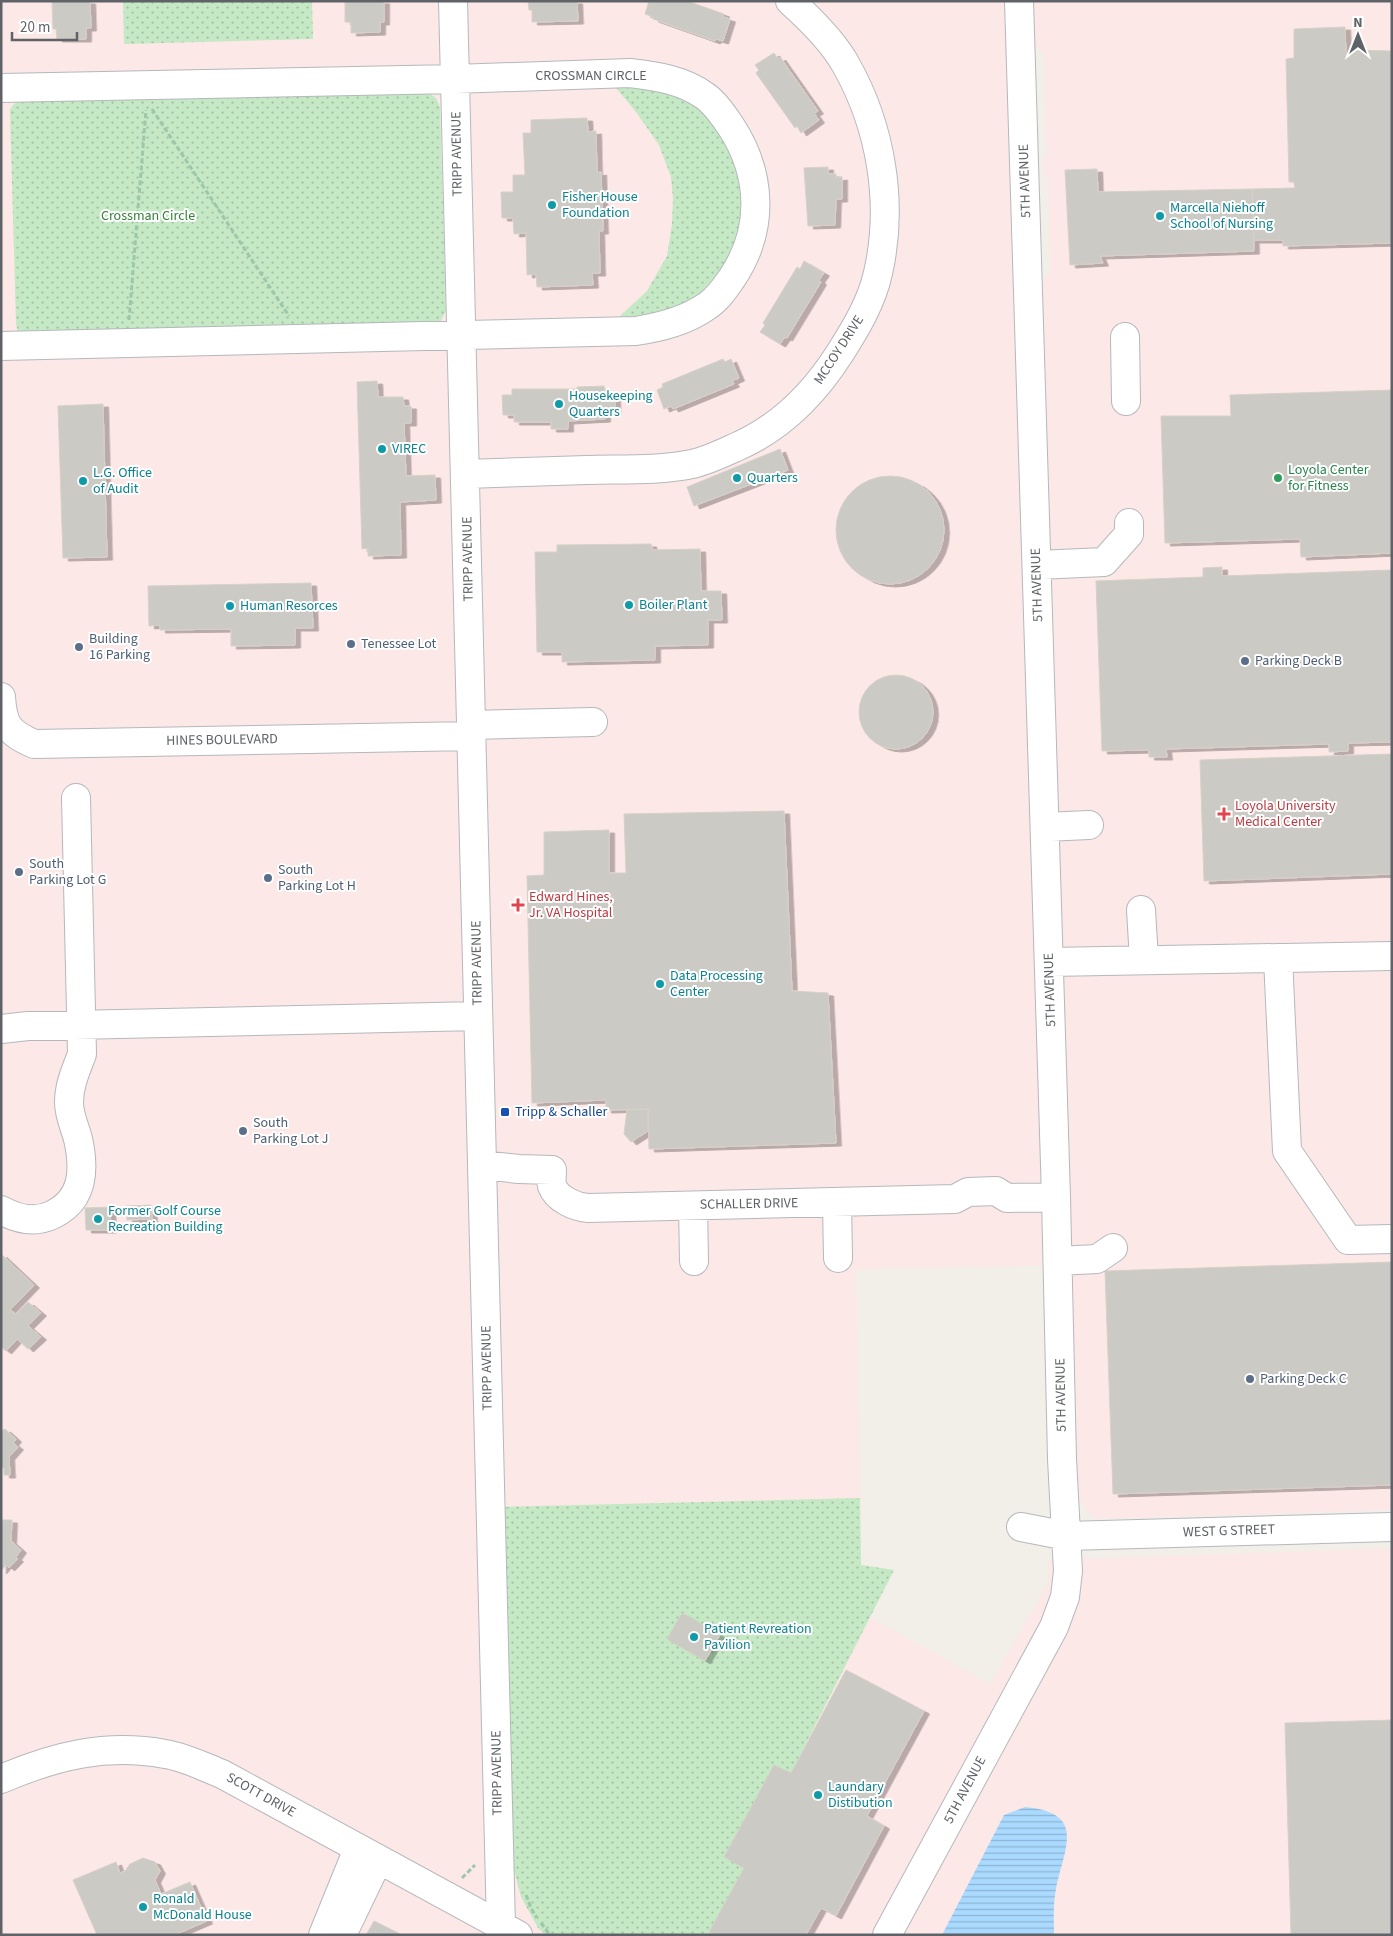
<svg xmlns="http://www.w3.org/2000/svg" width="1393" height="1936" viewBox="0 0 1393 1936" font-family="'Source Sans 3',sans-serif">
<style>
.medical{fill:#fce8e6}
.park{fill:url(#park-dots)}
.water{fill:url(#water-rules)}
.building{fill:#cccac5;stroke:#d6d1c6;filter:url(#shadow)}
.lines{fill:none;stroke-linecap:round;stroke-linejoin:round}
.minor-casing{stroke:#b5b8bc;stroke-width:30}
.path{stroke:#9cc7a9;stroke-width:3;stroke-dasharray:5 2.5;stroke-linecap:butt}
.minor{stroke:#fff;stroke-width:28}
.culture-dot{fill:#0f9aa8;stroke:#fff;stroke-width:2}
.leisure-dot{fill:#2e9e5b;stroke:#fff;stroke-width:2}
.service-dot{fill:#5c6f8a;stroke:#fff;stroke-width:2}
.health-dot{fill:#e0444e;stroke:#fff;stroke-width:2}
.transit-dot{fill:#1a4fb4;stroke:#fff;stroke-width:2}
.labels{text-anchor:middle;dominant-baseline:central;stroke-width:4;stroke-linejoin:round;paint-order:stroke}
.street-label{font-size:14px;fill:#5f6368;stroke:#fff}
.culture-label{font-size:14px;fill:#0d838f;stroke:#fff;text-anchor:start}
.park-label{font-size:14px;fill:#348238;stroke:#fff}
.leisure-label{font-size:14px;fill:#27864d;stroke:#fff;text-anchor:start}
.service-label{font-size:14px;fill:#4e5e75;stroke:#fff;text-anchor:start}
.health-label{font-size:14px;fill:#be3a42;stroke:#fff;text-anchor:start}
.transit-label{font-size:14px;fill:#164399;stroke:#fff;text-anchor:start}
</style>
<defs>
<pattern id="park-dots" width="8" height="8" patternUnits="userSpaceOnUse" patternTransform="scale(1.25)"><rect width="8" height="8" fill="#c5e8c5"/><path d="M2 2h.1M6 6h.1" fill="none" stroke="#a3c0a4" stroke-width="1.8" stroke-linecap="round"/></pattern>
<pattern id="water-rules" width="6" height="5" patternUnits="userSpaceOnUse" patternTransform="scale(1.25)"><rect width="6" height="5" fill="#aadaff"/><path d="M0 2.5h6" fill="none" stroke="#8eb4d2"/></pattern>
<filter id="shadow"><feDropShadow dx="5.5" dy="3" stdDeviation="0" flood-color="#0004"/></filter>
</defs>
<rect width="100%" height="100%" fill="#f1efe8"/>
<path class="medical" d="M 1,1 L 1008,1 L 1046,1266 L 856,1269 L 861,1565 L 894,1570 L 870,1617 L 990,1684 L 1048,1583 L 1048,1560 L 1392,1548 L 1392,1935 L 1,1935 Z
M 1030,1 L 1392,1 L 1392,1510 L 1097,1519 L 1089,1514 L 1078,1496 L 1076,1481 L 1038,288 L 1050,271 L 1048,177 L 1043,173 L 1043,158 L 1047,153 L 1044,55 L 1031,40 Z"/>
<path class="park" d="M 123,1 L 312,1 L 313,39 L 124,44 Z
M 645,81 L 698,105 L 723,129 L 740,164 L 745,201 L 741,234 L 724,267 L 699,295 L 665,314 L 620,321 L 620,316 L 647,291 L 667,256 L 672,224 L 673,198 L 671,177 L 659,145 L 636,112 L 612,83 Z
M 426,91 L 436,98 L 440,107 L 446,311 L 438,326 L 18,333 L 16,323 L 10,110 L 12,106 L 19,100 Z
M 860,1498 L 861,1565 L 894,1570 L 791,1773 L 774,1765 L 724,1857 L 744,1868 L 709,1932 L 714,1935 L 546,1935 L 538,1928 L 521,1897 L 514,1870 L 509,1778 L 503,1507 Z"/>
<path class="water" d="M 1025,1807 C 1092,1813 1060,1854 1055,1895 C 1053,1908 1054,1922 1054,1935 L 942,1935 L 1004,1815 Z"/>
<path class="building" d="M 52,1 L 90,1 L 91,28 L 86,28 L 86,39 L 57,39 L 56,29 L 53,29 Z
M 345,1 L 384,1 L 384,22 L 380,22 L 380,32 L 351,33 L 351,22 L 345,22 Z
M 528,1 L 577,1 L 578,21 L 532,22 L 532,10 L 529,10 Z
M 649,1 L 687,1 L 724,14 L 723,17 L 730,19 L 723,41 L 716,39 L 715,41 L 653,19 L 653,17 L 645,14 Z
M 1345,27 L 1346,56 L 1351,56 L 1351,50 L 1392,51 L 1392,243 L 1283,246 L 1283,240 L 1254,240 L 1252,189 L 1295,188 L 1294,182 L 1289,182 L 1286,59 L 1294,58 L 1294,29 Z
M 774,53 L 778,59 L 780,57 L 818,111 L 814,113 L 819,120 L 801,133 L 797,126 L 795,128 L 756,73 L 759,70 L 755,65 Z
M 587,118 L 588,132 L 596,131 L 597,173 L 601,172 L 603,231 L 599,231 L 600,273 L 592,273 L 593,285 L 537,287 L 536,274 L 527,275 L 526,233 L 514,234 L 513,218 L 502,218 L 501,192 L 513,192 L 513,175 L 525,175 L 523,133 L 531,133 L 531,120 Z
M 828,167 L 828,174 L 836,174 L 836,178 L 842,177 L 842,199 L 836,199 L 835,225 L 808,226 L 804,168 Z
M 1097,169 L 1098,192 L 1252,189 L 1254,251 L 1100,256 L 1103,263 L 1070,265 L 1065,170 Z
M 804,261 L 824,273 L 819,280 L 821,282 L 787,338 L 785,337 L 780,344 L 760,332 L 765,325 L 763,323 L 797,267 L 800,269 Z
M 723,359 L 725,362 L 731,359 L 739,378 L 732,381 L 734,384 L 673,409 L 671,406 L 664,409 L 657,390 L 663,387 L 662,384 Z
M 377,381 L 378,397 L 403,397 L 404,406 L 411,406 L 411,423 L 404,423 L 406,476 L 435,475 L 436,500 L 400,502 L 401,555 L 368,556 L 368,548 L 362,549 L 357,382 Z
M 604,386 L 605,393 L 615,392 L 615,412 L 605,412 L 605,419 L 568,421 L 568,429 L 551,429 L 551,422 L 514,422 L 514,415 L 503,415 L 502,395 L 512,395 L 512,389 L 577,389 L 577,387 Z
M 1392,390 L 1392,553 L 1301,557 L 1300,539 L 1165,543 L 1161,416 L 1231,416 L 1230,395 Z
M 103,404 L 107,557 L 63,558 L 58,406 Z
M 780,449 L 788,470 L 694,506 L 687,487 Z
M836 530a54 54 0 1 1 108 0a54 54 0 1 1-108 0Z
M 651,544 L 652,550 L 700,549 L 701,591 L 721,591 L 722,620 L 708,620 L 708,645 L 655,646 L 655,660 L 562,662 L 562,652 L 537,652 L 535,552 L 557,552 L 557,545 Z
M 1222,567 L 1222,576 L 1392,570 L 1392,742 L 1348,743 L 1348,751 L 1329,752 L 1329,744 L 1166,749 L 1167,757 L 1149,757 L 1149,750 L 1102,751 L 1096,581 L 1203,577 L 1203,568 Z
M 311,583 L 313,628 L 295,628 L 295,645 L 231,646 L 231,629 L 160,630 L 160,625 L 149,626 L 148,586 Z
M859 712a37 37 0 1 1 74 0a37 37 0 1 1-74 0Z
M 1392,754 L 1392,874 L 1204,881 L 1200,760 Z
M 784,811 L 792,991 L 828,993 L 836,1143 L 649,1149 L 648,1109 L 606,1110 L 606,1100 L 532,1103 L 527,876 L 544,875 L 544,832 L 609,830 L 609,873 L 626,873 L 624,814 Z
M 648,1109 L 648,1131 L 631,1142 L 624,1134 L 627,1110 Z
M 151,1205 L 152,1219 L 127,1220 L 126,1206 Z
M 110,1207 L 111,1230 L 86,1230 L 85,1208 Z
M 1,1254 L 34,1285 L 10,1310 L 16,1314 L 28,1302 L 41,1313 L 28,1326 L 41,1337 L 28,1349 L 17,1339 L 6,1351 L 1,1347 Z
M 1392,1262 L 1392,1485 L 1113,1494 L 1105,1271 Z
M 5,1429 L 16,1439 L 13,1443 L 18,1447 L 9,1457 L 10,1475 L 4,1475 L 4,1468 L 1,1468 L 1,1431 Z
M 1,1520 L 12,1520 L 11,1541 L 21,1550 L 16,1557 L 18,1559 L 9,1568 L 6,1565 L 1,1571 Z
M 682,1613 L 720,1635 L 705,1661 L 667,1639 Z
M 846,1670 L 924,1711 L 867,1816 L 884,1826 L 836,1916 L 821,1908 L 806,1935 L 714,1935 L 709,1932 L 744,1868 L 724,1857 L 774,1765 L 791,1773 Z
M 1392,1720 L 1392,1935 L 1291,1935 L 1285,1723 Z
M 143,1858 L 155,1862 L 160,1871 L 155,1880 L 161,1894 L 190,1882 L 207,1921 L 174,1935 L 97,1935 L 73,1880 L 116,1862 L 120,1873 L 125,1871 L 130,1864 Z
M 374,1921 L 402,1935 L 366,1935 Z"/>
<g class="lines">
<g class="minor-casing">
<path id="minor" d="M 453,1 L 501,1926
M 1,88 L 455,79 L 630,73 C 656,76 683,80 705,96 C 715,103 723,115 730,125 C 762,173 765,229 732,278 C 725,288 718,299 707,306 C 686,321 661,327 636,331 L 1,346
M 1125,337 L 1126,401
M 466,474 C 506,473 546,471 587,470 C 621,469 658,471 692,464 C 706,461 721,454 734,448 C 779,429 814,394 840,353 C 856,328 872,301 878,273 C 894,203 881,127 846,65 C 834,43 809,18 790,1
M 1037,565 L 1104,562 L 1129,534 L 1129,523
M 1,697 C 3,726 8,732 34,744 L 472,736
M 471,725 L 593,722
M 1045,827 L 1089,825
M 1141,910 L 1144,960
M 1278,958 L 1287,1151 L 1348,1240 L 1392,1239
M 1049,962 L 1392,956
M 1,1029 L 28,1026 L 478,1016
M 482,1165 L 519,1169 L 552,1170 C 552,1174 551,1182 552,1186 C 557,1199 575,1207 588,1208 L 955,1199 L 968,1192 L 996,1191 L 1007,1198 L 1056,1197
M 837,1202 L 838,1258
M 693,1206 L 694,1261
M 1,1210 C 17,1219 35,1223 52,1215 C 84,1200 85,1170 78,1139 C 75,1127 69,1116 69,1102 C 69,1085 76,1070 82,1054 L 76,798
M 1058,1261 L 1097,1259 L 1113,1248
M 1021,1527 L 1067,1536 L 1392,1527
M 1,1779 C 55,1756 106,1743 165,1754 C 185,1757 204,1767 222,1774 L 518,1935
M 323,1935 L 358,1849
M 342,1935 L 378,1860
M 887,1935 L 1054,1627 L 1065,1597 L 1068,1571 L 1062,1459 L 1056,1197 L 1019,1"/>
</g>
<path class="path" d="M 152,109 L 289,316
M 129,320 L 146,110
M 462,1878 L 475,1865
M 526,1895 L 531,1908 L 537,1918
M 541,1923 L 550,1935"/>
<use href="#minor" class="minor"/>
</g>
<g class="culture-dot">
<circle cx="552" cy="205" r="5"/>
<circle cx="1160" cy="216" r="5"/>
<circle cx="559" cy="404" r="5"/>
<circle cx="382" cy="449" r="5"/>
<circle cx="737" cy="478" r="5"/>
<circle cx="83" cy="481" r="5"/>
<circle cx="629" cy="605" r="5"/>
<circle cx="230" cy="606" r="5"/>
<circle cx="660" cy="984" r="5"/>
<circle cx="98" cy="1219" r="5"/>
<circle cx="694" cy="1637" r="5"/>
<circle cx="818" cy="1795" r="5"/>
<circle cx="143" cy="1907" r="5"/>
</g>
<circle class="leisure-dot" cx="1278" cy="478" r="5"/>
<g class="service-dot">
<circle cx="351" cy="644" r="5"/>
<circle cx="79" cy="647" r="5"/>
<circle cx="1245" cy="661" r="5"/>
<circle cx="19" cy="872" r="5"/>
<circle cx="268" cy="878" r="5"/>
<circle cx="243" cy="1131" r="5"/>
<circle cx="1250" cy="1379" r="5"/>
</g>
<g class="health-dot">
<path d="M1221.5 806.5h5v5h5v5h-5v5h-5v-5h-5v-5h5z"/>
<path d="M515.5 897.5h5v5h5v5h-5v5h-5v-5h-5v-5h5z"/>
</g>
<rect class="transit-dot" x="500" y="1107" width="10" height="10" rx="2.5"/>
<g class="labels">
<g class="street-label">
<text x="591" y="76">CROSSMAN CIRCLE</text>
<text transform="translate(457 154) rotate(-91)">TRIPP AVENUE</text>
<text transform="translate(1025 181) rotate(-92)">5TH AVENUE</text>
<text transform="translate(839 350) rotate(-57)">MCCOY DRIVE</text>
<text transform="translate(468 559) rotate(-91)">TRIPP AVENUE</text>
<text transform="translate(1037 585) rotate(-92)">5TH AVENUE</text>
<text transform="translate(222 740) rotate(-1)">HINES BOULEVARD</text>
<text transform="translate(477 963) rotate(-91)">TRIPP AVENUE</text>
<text transform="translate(1050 990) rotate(-92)">5TH AVENUE</text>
<text transform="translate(749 1204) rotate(-1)">SCHALLER DRIVE</text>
<text transform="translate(487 1368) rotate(-91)">TRIPP AVENUE</text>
<text transform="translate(1061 1395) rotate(-91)">5TH AVENUE</text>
<text transform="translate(1229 1531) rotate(-2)">WEST G STREET</text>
<text transform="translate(497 1773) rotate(-91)">TRIPP AVENUE</text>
<text transform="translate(965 1790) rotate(-62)">5TH AVENUE</text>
<text transform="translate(261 1795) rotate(29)">SCOTT DRIVE</text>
</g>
<g class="culture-label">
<text x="562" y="197">Fisher House<tspan x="562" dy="16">Foundation</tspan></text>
<text x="1170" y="208">Marcella Niehoff<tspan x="1170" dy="16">School of Nursing</tspan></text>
<text x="569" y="396">Housekeeping<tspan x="569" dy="16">Quarters</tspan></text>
<text x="392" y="449">VIREC</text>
<text x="93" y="473">L.G. Office<tspan x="93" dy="16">of Audit</tspan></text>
<text x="747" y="478">Quarters</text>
<text x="639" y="605">Boiler Plant</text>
<text x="240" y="606">Human Resorces</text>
<text x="670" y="976">Data Processing<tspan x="670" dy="16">Center</tspan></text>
<text x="108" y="1211">Former Golf Course<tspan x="108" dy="16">Recreation Building</tspan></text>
<text x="704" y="1629">Patient Revreation<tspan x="704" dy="16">Pavilion</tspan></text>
<text x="828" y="1787">Laundary<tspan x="828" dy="16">Distibution</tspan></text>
<text x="153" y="1899">Ronald<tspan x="153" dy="16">McDonald House</tspan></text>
</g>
<g class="park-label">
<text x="148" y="216">Crossman Circle</text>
</g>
<g class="leisure-label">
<text x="1288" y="470">Loyola Center<tspan x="1288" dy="16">for Fitness</tspan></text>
</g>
<g class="service-label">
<text x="89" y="639">Building<tspan x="89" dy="16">16 Parking</tspan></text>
<text x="361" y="644">Tenessee Lot</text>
<text x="1255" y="661">Parking Deck B</text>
<text x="29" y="864">South<tspan x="29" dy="16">Parking Lot G</tspan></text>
<text x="278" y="870">South<tspan x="278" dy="16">Parking Lot H</tspan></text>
<text x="253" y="1123">South<tspan x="253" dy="16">Parking Lot J</tspan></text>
<text x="1260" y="1379">Parking Deck C</text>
</g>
<g class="health-label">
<text x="1235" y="806">Loyola University<tspan x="1235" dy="16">Medical Center</tspan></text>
<text x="529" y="897">Edward Hines,<tspan x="529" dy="16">Jr. VA Hospital</tspan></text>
</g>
<g class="transit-label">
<text x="515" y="1112">Tripp &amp; Schaller</text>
</g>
</g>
<rect width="1393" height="1936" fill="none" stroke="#5f6368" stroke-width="5"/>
<g transform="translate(1358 35)" stroke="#ffffff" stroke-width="4" paint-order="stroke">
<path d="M0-4L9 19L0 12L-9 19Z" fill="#5f6368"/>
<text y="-8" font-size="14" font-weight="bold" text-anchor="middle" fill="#5f6368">N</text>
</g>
<path d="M12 32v8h65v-8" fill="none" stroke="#5f6368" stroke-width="2.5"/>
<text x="20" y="32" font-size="15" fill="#5f6368" stroke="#ffffff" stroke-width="4" paint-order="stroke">20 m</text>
</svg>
